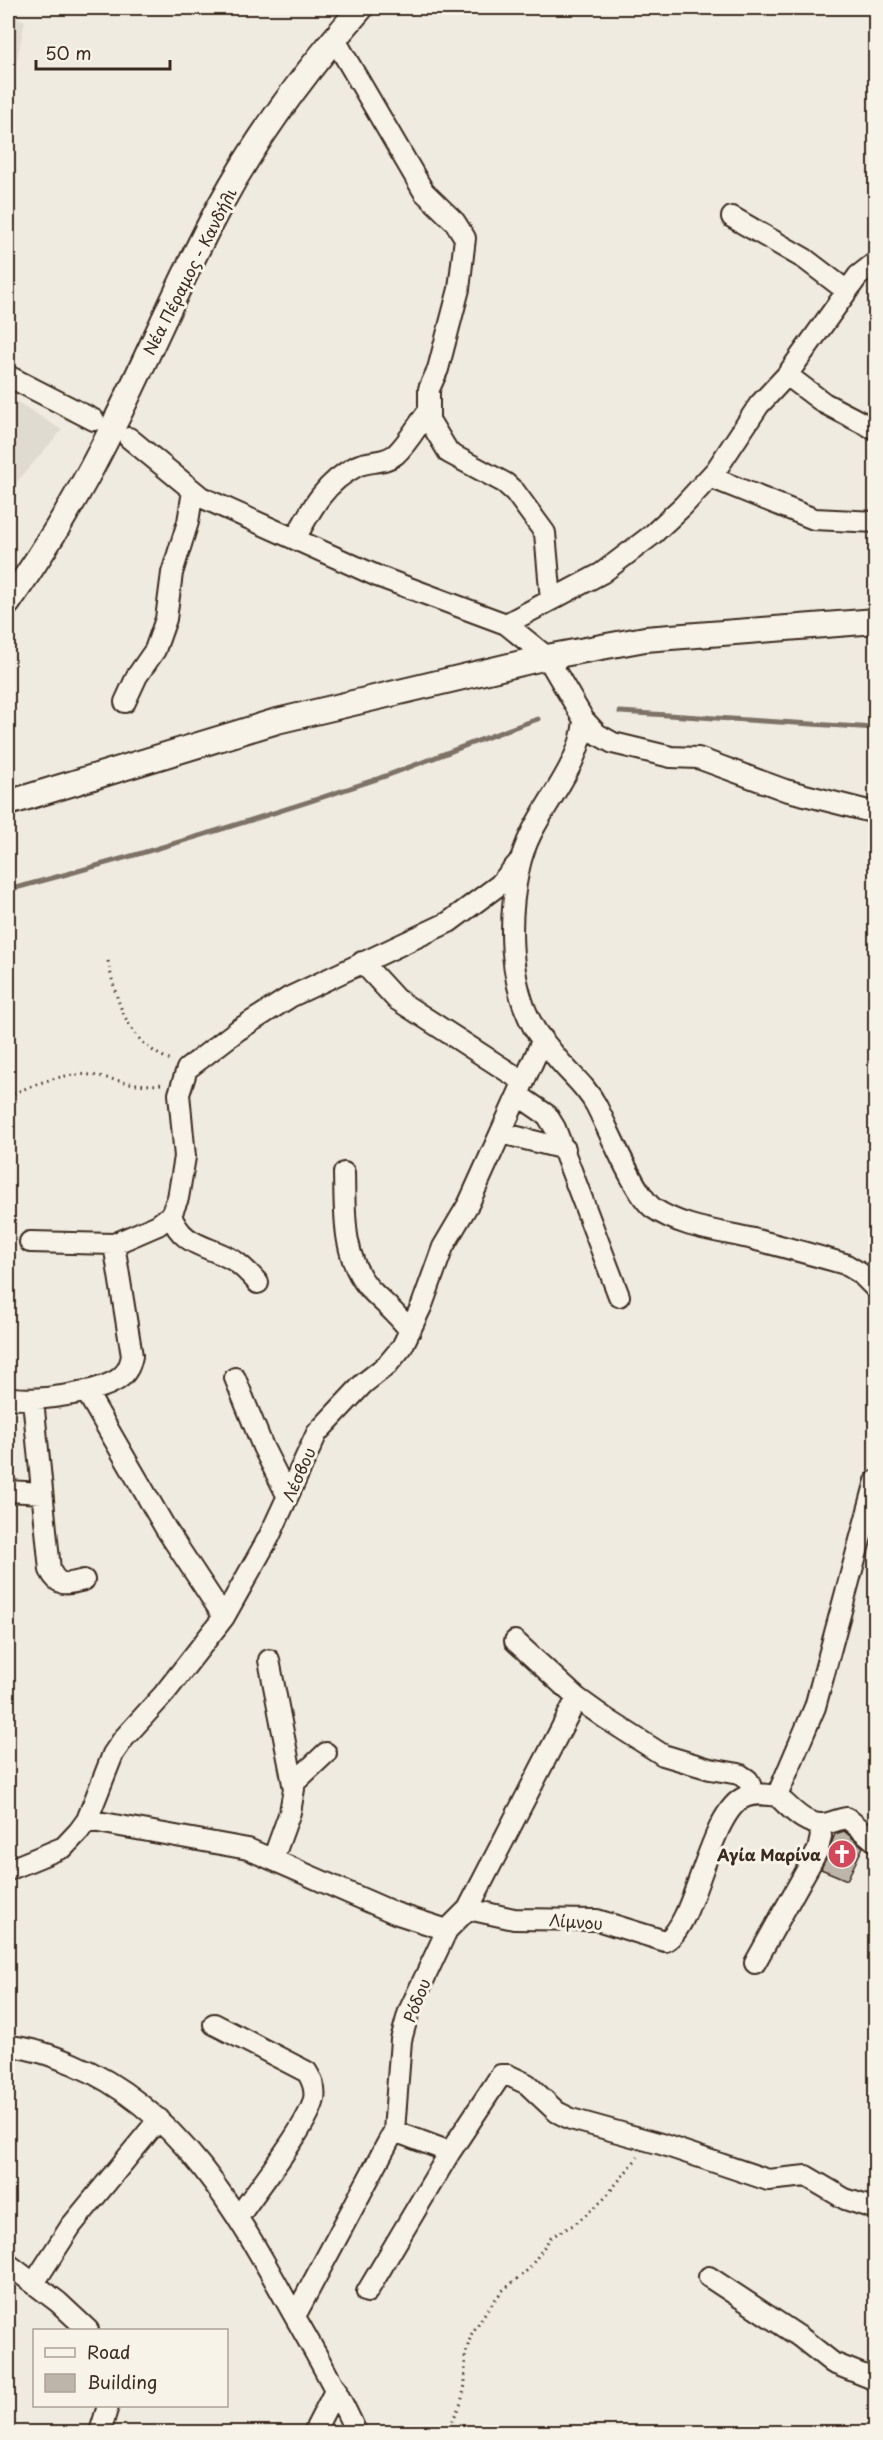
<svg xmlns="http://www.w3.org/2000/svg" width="883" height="2440" viewBox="0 0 883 2440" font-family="'Playpen Sans',sans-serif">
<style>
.built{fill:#e0dbd0}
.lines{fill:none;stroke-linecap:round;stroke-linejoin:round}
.stream{stroke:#7e7266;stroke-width:5}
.building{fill:#bdb5aa;stroke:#3b2a1e;stroke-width:1.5}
.minor-casing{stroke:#3b2a1e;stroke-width:24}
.tertiary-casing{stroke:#3b2a1e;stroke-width:28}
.path{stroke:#3b2a1e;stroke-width:3;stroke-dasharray:1.5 4.5;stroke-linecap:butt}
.minor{stroke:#f7f3e8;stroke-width:20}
.tertiary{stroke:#f7f3e8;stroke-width:24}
.labels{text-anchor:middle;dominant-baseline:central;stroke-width:6;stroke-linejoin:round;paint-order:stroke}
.street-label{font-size:16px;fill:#3b2a1e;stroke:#f7f3e8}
.poi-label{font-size:16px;font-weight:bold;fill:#3b2a1e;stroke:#f7f3e8;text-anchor:end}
</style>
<rect width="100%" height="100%" fill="#efebe0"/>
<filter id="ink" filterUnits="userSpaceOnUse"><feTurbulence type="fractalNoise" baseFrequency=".0167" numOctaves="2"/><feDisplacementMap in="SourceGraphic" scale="12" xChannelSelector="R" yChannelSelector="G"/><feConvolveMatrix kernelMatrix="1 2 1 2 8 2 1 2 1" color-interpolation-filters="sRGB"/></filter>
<g filter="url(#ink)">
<path class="built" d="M 8,14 L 25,21 L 8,102 Z
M 8,396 L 62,430 L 8,492 Z"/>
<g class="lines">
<path class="stream" d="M 620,712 L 876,728
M 8,890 C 133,857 254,821 377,779 C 431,760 484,737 538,719"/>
</g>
<path class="building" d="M 844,1831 L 863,1847 L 847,1880 L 821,1869 L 835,1834 Z"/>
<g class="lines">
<g class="minor-casing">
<path id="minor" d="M 334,38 L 424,192 L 455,222 L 465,238 L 459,289 L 438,369 L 429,389 L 429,420 L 449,453 L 505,483 L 515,492 L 545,533 L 551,600
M 732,217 L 805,259 L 847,291
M 787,375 L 824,403 L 876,430
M 8,376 L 94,420
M 129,438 L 201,497 L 377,576 L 506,624 L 547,657 L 584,720 L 597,734 L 613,743 L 671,757 L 698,758 L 785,790 L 876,813
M 710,477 L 814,519 L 876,522
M 295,539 C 311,509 325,482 357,466 C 370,460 384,464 396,454 C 408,443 417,426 427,413
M 506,624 L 602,573 L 652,535 L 683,506 L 716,470 L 759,405 L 787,375 L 858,276 L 876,262
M 125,702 L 137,676 L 155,650 L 166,619 L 172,573 L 188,522 L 193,491
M 584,720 C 580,775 530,813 519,868 C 508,918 508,982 534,1028 C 539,1037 547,1045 553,1053 C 567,1072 585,1084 596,1105 C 608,1128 635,1195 653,1208 C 682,1228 720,1231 753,1239 C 784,1247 814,1255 845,1264 L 860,1273 L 876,1289
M 362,962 L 396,999 L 524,1082
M 518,1095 L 547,1115 L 555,1128 L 619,1296
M 501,1133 L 565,1149
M 344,1173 C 345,1211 342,1256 368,1287 C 382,1302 398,1314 410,1331
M 171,1215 C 182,1247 208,1245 233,1260 C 243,1266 251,1275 258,1283
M 114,1244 L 158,1225 L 171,1215 L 178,1198 L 185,1157 L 179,1094 L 187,1069 L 238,1030 L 290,997 L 449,922 L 499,885 L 519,862
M 235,1378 L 263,1447 L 287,1495
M 86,1391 L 166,1529 L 224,1617
M 8,1397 C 31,1403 103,1393 121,1377 C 128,1371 130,1365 132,1356 L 114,1244 L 30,1242
M 33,1400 L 50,1570 C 59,1588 67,1584 84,1580
M 8,1491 L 42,1493
M 515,1641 L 577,1698 L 605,1718 L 663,1755 L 710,1769 L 739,1774 L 748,1780 L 754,1794
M 269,1660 L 294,1789 L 290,1812 L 273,1859
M 294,1783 L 326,1753
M 777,1796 L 815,1707 L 876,1481
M 777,1796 C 791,1808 804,1825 823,1824 C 832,1823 838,1819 847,1818 L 876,1842
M 87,1820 L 248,1849 L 395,1913 L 447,1930
M 8,1870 L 64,1847 L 79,1831 L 87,1820 L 113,1754 L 124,1738 L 164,1694 L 224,1617 L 269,1537 L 317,1433 L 364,1383 L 387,1365 L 402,1347 L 422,1305 L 443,1247 L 469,1203 L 543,1039
M 468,1909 L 514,1919 L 597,1920 L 665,1941 C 695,1928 709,1811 745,1797 C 756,1792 766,1795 777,1796
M 755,1963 L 818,1850 L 821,1836 L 819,1824
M 214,2024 L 307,2072 C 312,2080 316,2089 314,2099 C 309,2125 255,2191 238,2218
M 8,2046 C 32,2048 51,2055 73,2064 C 179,2108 237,2212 290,2308 C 313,2349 337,2389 356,2432
M 394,2131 L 450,2152
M 8,2264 L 58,2302 L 88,2330
M 709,2277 L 800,2337 L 833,2363 L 876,2380
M 34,2283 L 71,2226 L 159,2119
M 367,2292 L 450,2152 L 501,2075 L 508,2075 L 527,2084 L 557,2112 L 571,2119 L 661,2144 L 768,2180 L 806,2176 L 845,2199 L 876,2209
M 295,2316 L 394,2131 L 401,2040 L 409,2011 L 447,1930 L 468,1909 L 577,1698
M 100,2432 L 108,2406
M 314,2432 L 336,2389"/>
</g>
<g class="tertiary-casing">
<path id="tertiary" d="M 8,603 C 42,554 73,505 100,452 C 142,372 176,287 219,207 C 258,135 307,69 361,8
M 8,803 L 277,721 L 547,657 L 645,639 L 876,621"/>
</g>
<path class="path" d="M 108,961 C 117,1004 128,1044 173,1061
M 8,1096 C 36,1084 66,1070 98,1076 C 121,1081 139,1087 162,1084
M 447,2432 L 461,2403 L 465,2385 L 465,2356 L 471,2335 L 487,2310 L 502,2291 L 529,2269 L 551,2237 L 575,2224 L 603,2200 L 638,2157"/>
<use href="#minor" class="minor"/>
<use href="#tertiary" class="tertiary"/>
</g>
</g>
<defs>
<g id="church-disc" transform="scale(1.5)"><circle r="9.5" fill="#d1495b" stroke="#f7f3e8"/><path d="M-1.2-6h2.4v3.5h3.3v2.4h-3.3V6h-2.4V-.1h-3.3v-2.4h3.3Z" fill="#fff"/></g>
</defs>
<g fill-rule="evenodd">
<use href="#church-disc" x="842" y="1854"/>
</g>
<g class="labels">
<g class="street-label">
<text transform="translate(189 271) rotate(-63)">Νέα Πέραμος - Κανδήλι</text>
<text transform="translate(298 1474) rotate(-66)">Λέσβου</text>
<text transform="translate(576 1921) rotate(4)">Λίμνου</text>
<text transform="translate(416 2000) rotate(-68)">Ρόδου</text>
</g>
<g class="poi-label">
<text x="821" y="1854">Αγία Μαρίνα</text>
</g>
</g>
<rect width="883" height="2440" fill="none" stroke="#f7f3e8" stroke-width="30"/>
<rect x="15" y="15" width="853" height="2410" fill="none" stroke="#3b2a1e" stroke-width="2" filter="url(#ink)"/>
<rect x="33" y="2329" width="195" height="78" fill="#f7f3e8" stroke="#aca397" stroke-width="1.5"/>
<rect x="45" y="2348" width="30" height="9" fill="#f7f3e8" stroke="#aca397" stroke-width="1.5"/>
<text x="87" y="2359" font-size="18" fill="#3b2a1e">Road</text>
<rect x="45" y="2374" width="30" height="18" fill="#bdb5aa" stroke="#aca397" stroke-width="1.5"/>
<text x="87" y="2389" font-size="18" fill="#3b2a1e">Building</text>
<path d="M36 60v9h134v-9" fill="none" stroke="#3b2a1e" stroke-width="3"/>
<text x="45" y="60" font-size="18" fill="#3b2a1e" stroke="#f7f3e8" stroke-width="4.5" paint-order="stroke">50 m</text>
</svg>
